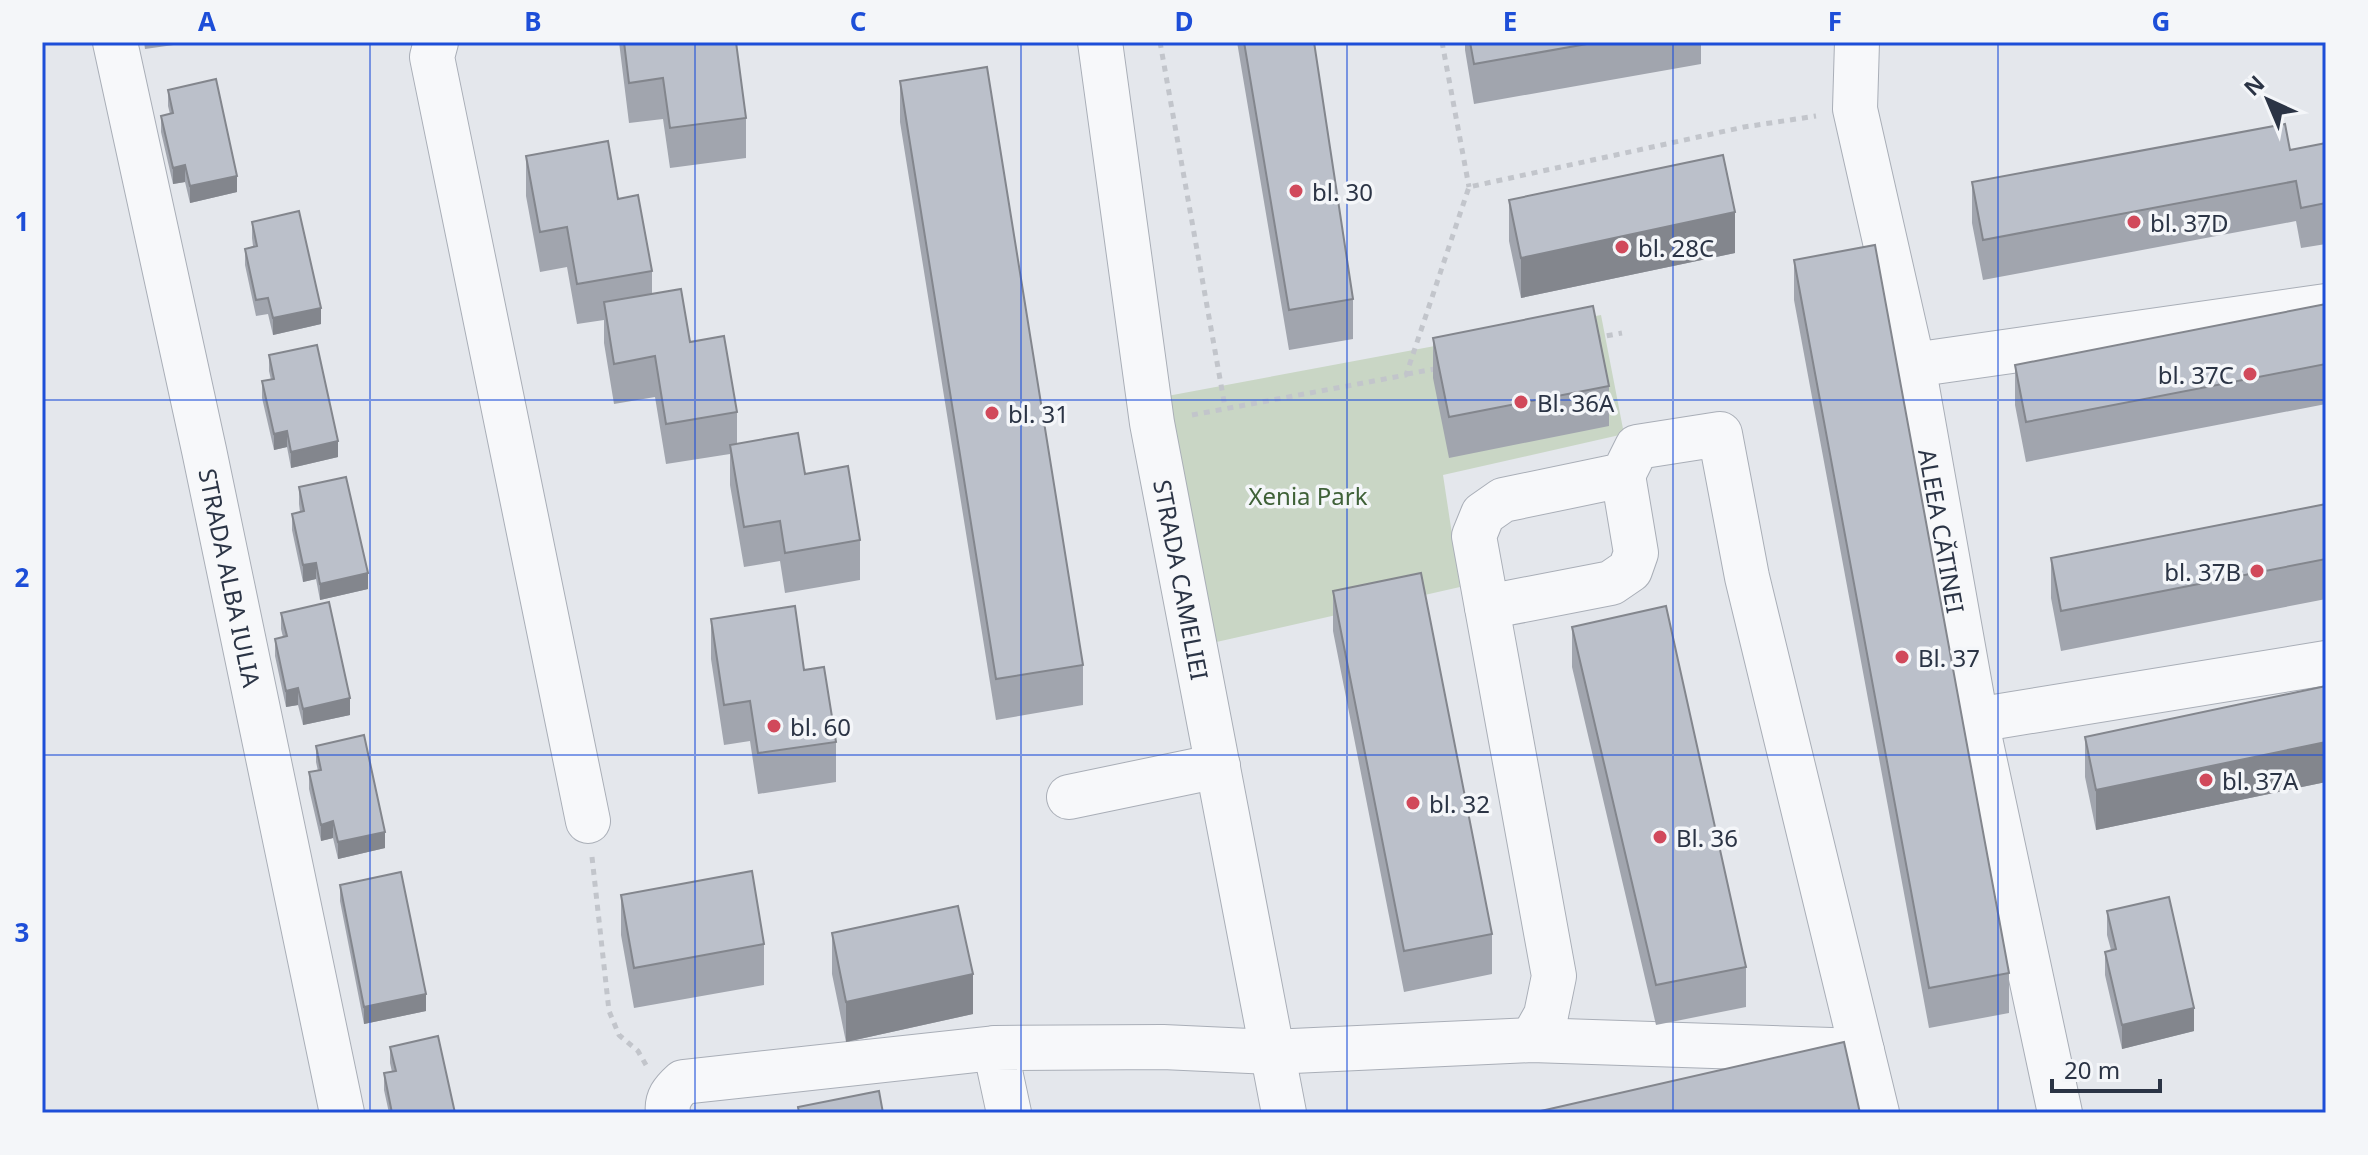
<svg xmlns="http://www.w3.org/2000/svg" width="2368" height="1155" viewBox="0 0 2368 1155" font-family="'Noto Sans',sans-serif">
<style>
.green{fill:#c9d6c5}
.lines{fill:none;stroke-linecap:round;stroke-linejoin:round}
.minor-casing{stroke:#a9aeb7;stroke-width:46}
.path{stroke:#c2c5cb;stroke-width:5;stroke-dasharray:6 6;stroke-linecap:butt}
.minor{stroke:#f7f8fa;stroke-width:44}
.wall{fill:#a1a5ae}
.shaded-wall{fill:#83868d}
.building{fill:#bbc0ca;stroke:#83868d;stroke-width:2}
.grid{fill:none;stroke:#1d4ed8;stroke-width:2;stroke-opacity:0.55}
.poi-dot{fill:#d1495b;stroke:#f4f6f9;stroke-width:3}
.labels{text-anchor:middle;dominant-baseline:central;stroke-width:7;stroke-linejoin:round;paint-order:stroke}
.poi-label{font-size:24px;fill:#2b3445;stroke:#f4f6f9;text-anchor:start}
.park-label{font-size:24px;fill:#3f6138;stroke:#f4f6f9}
.street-label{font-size:24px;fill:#2b3445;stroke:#f4f6f9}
.neatline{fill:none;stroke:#1d4ed8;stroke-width:3}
.grid-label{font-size:26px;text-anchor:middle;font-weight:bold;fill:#1d4ed8}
</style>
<rect width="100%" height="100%" fill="#e4e7ec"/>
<path class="green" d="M 1601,315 L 1624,434 L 1443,475 L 1460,587 L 1212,643 L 1162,397 Z"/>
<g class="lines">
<g class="minor-casing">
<g id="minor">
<path id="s1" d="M 115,42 L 204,450 L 342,1113"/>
<path d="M 436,42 L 432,57 L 588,821"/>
<path id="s2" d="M 1100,42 L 1152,423 L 1284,1113"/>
<path id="s3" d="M 1857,42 L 1855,109 L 1913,365 L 1976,720 L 2060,1113"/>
<path d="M 1913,365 L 2326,306"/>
<path d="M 1487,607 L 1611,583 L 1630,570 L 1636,553 L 1623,475"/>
<path d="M 1976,720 L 2326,663"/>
<path d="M 1069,797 L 1218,766"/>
<path d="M 1532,1040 L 1546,1015 L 1554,976 L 1474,536 L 1483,514 L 1503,500 L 1623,475 L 1637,447 L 1720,434 L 1747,577 L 1877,1113"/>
<path d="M 668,1113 C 666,1099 673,1091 683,1082 L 995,1048"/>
<path d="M 1009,1113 L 995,1048 L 1163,1047 L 1271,1052 L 1532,1040 L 1862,1051"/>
</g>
</g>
<path class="path" d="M 1160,42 L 1225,407
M 1442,42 L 1469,187
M 1595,338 L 1622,333
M 1407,374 L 1440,368
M 1192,415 L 1406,375 L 1469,187 L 1744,127 L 1816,116
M 592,857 L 609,1011 L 619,1035 L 638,1051 L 646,1065"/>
<use href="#minor" class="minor"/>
</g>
<path class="wall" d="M 144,42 L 195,42 L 145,49 Z
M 619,42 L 736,42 L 746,118 L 746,158 L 670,168 L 663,119 L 629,123 Z
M 1237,42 L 1314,42 L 1353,299 L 1353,339 L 1289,350 Z
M 1465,42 L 1701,42 L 1701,64 L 1474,104 L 1465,50 Z
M 900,81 L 1083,665 L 1083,705 L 996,720 L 900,122 Z
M 168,90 L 237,192 L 190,203 L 185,182 L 173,184 L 161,132 L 161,116 L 170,114 L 168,106 Z
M 2326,143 L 2326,244 L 2301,248 L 2296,221 L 1983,280 L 1972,223 L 1972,182 L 2290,150 Z
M 526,156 L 618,199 L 652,271 L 652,294 L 690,342 L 737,412 L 737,443 L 805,474 L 860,540 L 860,580 L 785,593 L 780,561 L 744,567 L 730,485 L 730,454 L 666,464 L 655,397 L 614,404 L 604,343 L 604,320 L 577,324 L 567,267 L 540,272 L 526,196 Z
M 1509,200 L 1735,253 L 1521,298 L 1509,241 Z
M 252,222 L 321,324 L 273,335 L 268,314 L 256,316 L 245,265 L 245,249 L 253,246 L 252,238 Z
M 1794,260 L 2009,973 L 2009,1013 L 1929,1028 L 1794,300 Z
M 2326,304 L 2326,404 L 2026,462 L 2015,405 L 2015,365 Z
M 1433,338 L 1609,386 L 1609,426 L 1449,458 L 1433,378 Z
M 269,355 L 338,457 L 291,468 L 287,447 L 274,450 L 262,398 L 262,381 L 271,380 L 269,371 Z
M 299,487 L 368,589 L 320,600 L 316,579 L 303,582 L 292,530 L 292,514 L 300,512 L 299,504 Z
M 2326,504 L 2326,599 L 2061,651 L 2051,598 L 2051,558 Z
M 1333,591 L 1492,934 L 1492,974 L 1404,992 L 1333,631 Z
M 281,613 L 350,715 L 303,725 L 298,705 L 286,707 L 275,656 L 275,639 L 283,637 L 281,629 Z
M 711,619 L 804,670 L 836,742 L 836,782 L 758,794 L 750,741 L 724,745 L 711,659 Z
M 1572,627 L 1746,967 L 1746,1007 L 1656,1025 L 1572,667 Z
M 2326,686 L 2326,782 L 2096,830 L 2085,777 L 2085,737 Z
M 316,746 L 385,848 L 338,859 L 333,838 L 321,841 L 309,789 L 309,772 L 318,771 L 316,762 Z
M 340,885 L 426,1011 L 364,1024 L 340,901 Z
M 621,895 L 764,944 L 764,985 L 634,1008 L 621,935 Z
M 2107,911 L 2194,1031 L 2122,1049 L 2105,975 L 2105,952 L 2111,950 L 2107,935 Z
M 832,933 L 973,1014 L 846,1042 L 832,974 Z
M 390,1047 L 455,1113 L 389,1113 L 384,1090 L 384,1073 L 392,1072 L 390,1063 Z"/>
<path class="shaded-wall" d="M 185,165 L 185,182 L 173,184 L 173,168 Z
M 237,176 L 237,192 L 190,203 L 190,186 Z
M 1735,212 L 1735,253 L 1521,298 L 1521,258 Z
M 321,308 L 321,324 L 273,335 L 273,318 Z
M 287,431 L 287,447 L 274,450 L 274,434 Z
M 338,441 L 338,457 L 291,468 L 291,452 Z
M 316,563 L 316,579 L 303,582 L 303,565 Z
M 368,573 L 368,589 L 320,600 L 320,584 Z
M 298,688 L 298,705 L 286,707 L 286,691 Z
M 350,698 L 350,715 L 303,725 L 303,709 Z
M 2326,742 L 2326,782 L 2096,830 L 2096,790 Z
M 333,821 L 333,838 L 321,841 L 321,825 Z
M 385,832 L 385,848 L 338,859 L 338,842 Z
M 973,974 L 973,1014 L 846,1042 L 846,1002 Z
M 426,994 L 426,1011 L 364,1024 L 364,1007 Z
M 2194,1008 L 2194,1031 L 2122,1049 L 2122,1025 Z"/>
<path class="building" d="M 624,42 L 736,42 L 746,118 L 670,128 L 663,78 L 629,83 Z
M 1244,42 L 1314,42 L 1353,299 L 1289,310 Z
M 1470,42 L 1598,42 L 1474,64 Z
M 987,67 L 1083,665 L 996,679 L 900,81 Z
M 216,79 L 237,176 L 190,186 L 185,165 L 173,168 L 161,116 L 173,113 L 168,90 Z
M 2285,124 L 2290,150 L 2326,143 L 2326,203 L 2301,208 L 2296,181 L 1983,240 L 1972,182 Z
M 608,141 L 618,199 L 638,195 L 652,271 L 577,284 L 567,227 L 540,232 L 526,156 Z
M 1723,155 L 1735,212 L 1521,258 L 1509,200 Z
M 299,211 L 321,308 L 273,318 L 268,298 L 256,300 L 245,249 L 257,246 L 252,222 Z
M 1875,245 L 2009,973 L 1929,988 L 1794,260 Z
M 681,289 L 690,342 L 724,336 L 737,412 L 666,424 L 655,356 L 614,364 L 604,302 Z
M 2326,304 L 2326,364 L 2026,422 L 2015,365 Z
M 1593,306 L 1609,386 L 1449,417 L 1433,338 Z
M 317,345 L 338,441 L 291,452 L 287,431 L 274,434 L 262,381 L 274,379 L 269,355 Z
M 798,433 L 805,474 L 848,466 L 860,540 L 785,553 L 780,521 L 744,527 L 730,445 Z
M 346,477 L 368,573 L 320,584 L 316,563 L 303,565 L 292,514 L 304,511 L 299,487 Z
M 2326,504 L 2326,559 L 2061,611 L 2051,558 Z
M 1421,573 L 1492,934 L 1404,951 L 1333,591 Z
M 329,602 L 350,698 L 303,709 L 298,688 L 286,691 L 275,639 L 287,636 L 281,613 Z
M 795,606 L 804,670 L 824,667 L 836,742 L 758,753 L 750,701 L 724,705 L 711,619 Z
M 1666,606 L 1746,967 L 1656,985 L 1572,627 Z
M 2326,686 L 2326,742 L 2096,790 L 2085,737 Z
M 364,735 L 385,832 L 338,842 L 333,821 L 321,825 L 309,772 L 321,770 L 316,746 Z
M 752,871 L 764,944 L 634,968 L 621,895 Z
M 401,872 L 426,994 L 364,1007 L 340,885 Z
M 2169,897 L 2194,1008 L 2122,1025 L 2105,952 L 2116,949 L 2107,911 Z
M 958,906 L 973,974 L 846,1002 L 832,933 Z
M 438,1036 L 455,1113 L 392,1113 L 384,1073 L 396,1071 L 390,1047 Z
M 1844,1042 L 1860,1113 L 1532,1113 Z
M 879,1091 L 883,1113 L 799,1113 L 798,1107 Z"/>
<path class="grid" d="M 370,42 L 370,1113M 695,42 L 695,1113M 1021,42 L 1021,1113M 1347,42 L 1347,1113M 1673,42 L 1673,1113M 1998,42 L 1998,1113M 42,400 L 2326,400M 42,755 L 2326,755"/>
<g class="poi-dot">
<circle cx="1296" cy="191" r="8"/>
<circle cx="2134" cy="222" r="8"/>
<circle cx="1622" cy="247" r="8"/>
<circle cx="2250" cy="374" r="8"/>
<circle cx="1521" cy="402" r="8"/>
<circle cx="992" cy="413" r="8"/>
<circle cx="2257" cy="571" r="8"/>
<circle cx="1902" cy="657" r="8"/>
<circle cx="774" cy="726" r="8"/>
<circle cx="2206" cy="780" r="8"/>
<circle cx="1413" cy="803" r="8"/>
<circle cx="1660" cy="837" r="8"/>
</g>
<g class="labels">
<g class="poi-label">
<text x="1312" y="191">bl. 30</text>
<text x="2150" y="222">bl. 37D</text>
<text x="1638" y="247">bl. 28C</text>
<text x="2234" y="374" text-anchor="end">bl. 37C</text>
<text x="1537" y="402">Bl. 36A</text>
<text x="1008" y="413">bl. 31</text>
<text x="2241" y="571" text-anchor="end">bl. 37B</text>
<text x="1918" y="657">Bl. 37</text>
<text x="790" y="726">bl. 60</text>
<text x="2222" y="780">bl. 37A</text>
<text x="1429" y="803">bl. 32</text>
<text x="1676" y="837">Bl. 36</text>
</g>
<g class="park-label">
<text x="1308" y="495">Xenia Park</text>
</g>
<g class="street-label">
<text stroke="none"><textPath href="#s3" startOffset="498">ALEEA CĂTINEI</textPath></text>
<text stroke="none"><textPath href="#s1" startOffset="548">STRADA ALBA IULIA</textPath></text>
<text stroke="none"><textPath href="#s2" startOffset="544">STRADA CAMELIEI</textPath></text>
</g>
</g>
<rect width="2368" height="1155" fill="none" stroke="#f4f6f9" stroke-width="88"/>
<g transform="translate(2268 100) rotate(316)" stroke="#f4f6f9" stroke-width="6" paint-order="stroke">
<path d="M0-6L14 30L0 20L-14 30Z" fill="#2b3445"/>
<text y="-12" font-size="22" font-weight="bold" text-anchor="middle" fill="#2b3445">N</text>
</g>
<path d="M2052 1079v12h108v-12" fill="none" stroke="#2b3445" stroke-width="4"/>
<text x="2064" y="1079" font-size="24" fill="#2b3445" stroke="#f4f6f9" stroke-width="6" paint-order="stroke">20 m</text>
<rect x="44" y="44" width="2280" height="1067" class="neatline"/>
<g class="grid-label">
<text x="207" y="31">A</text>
<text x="533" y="31">B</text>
<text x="858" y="31">C</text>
<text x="1184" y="31">D</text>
<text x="1510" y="31">E</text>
<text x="1835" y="31">F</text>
<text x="2161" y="31">G</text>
<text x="22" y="231">1</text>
<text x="22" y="587">2</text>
<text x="22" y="942">3</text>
</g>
</svg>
